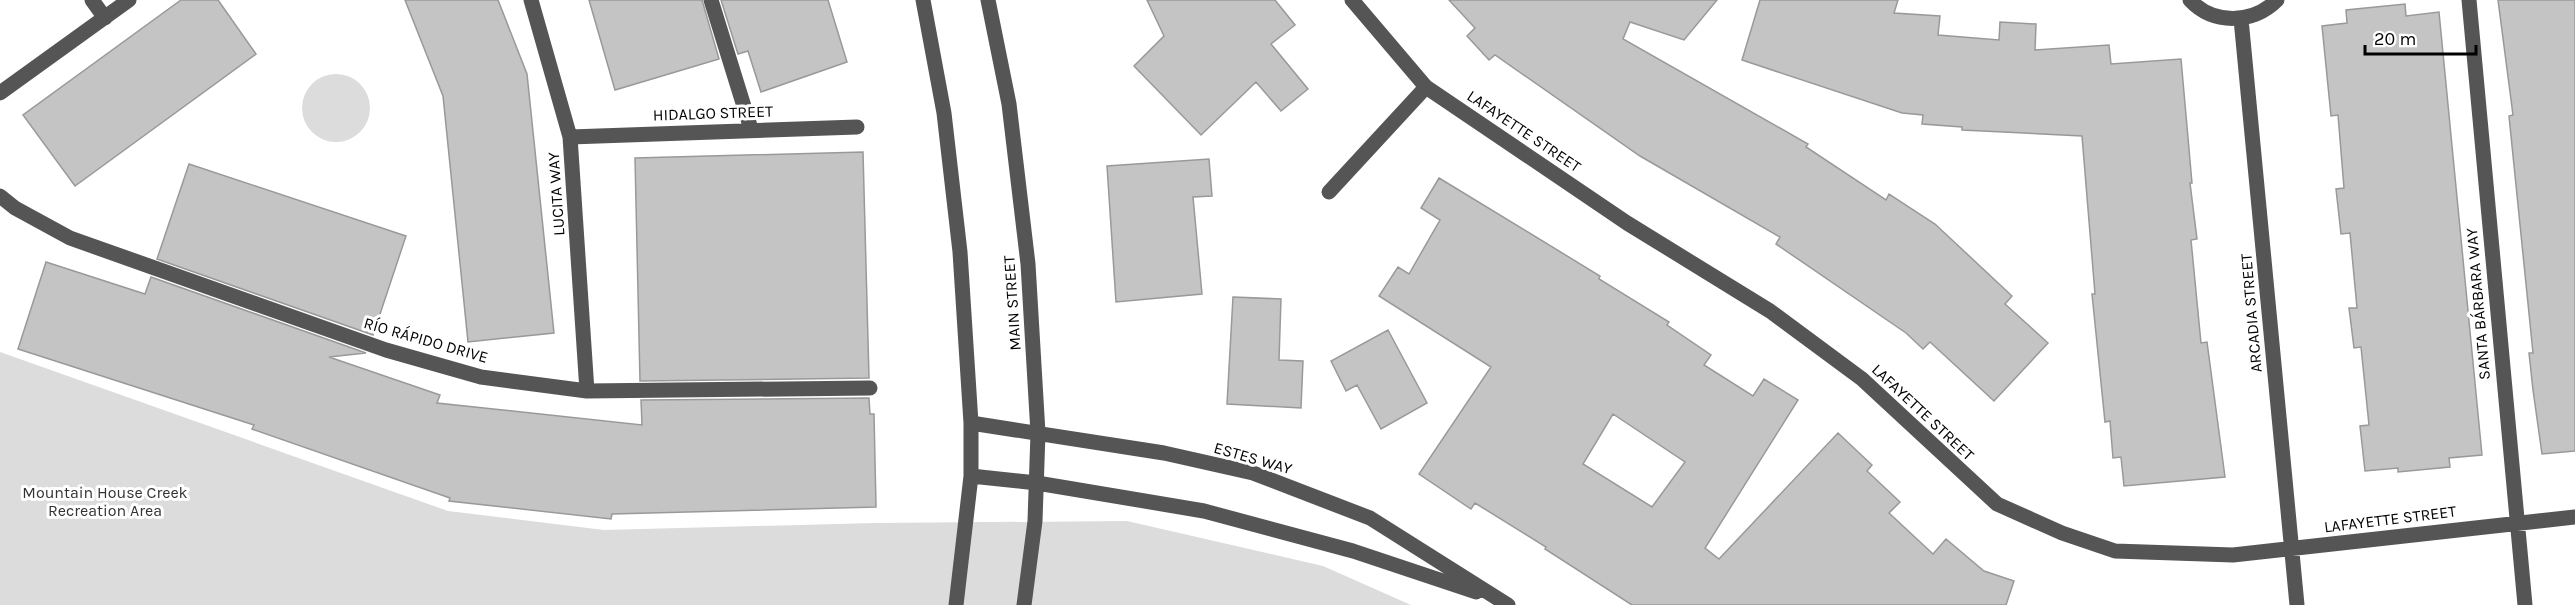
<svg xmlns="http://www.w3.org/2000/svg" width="2575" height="605" viewBox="0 0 2575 605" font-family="Karla,sans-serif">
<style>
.green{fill:#dcdcdc}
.building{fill:#c4c4c4;stroke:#999;stroke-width:1.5;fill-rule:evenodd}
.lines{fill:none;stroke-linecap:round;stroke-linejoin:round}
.minor{stroke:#555;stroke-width:15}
.labels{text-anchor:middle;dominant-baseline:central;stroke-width:6;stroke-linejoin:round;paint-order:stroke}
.street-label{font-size:16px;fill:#000;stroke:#fff}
.park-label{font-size:16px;fill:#333;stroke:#fff}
</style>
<rect width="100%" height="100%" fill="#fff"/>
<path class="green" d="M302 108a34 34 0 1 1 68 0a34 34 0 1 1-68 0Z
M 0,352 L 448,511 L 604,530 L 874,523 L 1127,521 L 1323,566 L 1411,605 L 0,605 Z"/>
<path class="building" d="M 181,0 L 218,0 L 256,54 L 75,186 L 23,115 Z
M 405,0 L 498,0 L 527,74 L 554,333 L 468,342 L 443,96 Z
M 589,0 L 702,0 L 719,59 L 615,90 Z
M 721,0 L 828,0 L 847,62 L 761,92 L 748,51 L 738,54 Z
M 1147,0 L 1275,0 L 1295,25 L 1271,44 L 1308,89 L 1281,111 L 1256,82 L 1201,135 L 1134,66 L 1164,36 Z
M 1449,0 L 1717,0 L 1684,40 L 1630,22 L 1623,39 L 1808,144 L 1806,147 L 1886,200 L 1889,194 L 1935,224 L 2012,296 L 2005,304 L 2048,343 L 1994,401 L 1930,342 L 1923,349 L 1906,333 L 1776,244 L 1780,237 L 1640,156 L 1495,55 L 1489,60 L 1467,36 L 1475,28 Z
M 1760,0 L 1898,0 L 1894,13 L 1940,16 L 1938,35 L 1999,40 L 2000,22 L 2036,24 L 2035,50 L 2109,45 L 2111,64 L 2181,59 L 2192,183 L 2190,183 L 2197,239 L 2191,240 L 2201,343 L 2207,342 L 2225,477 L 2124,486 L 2121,457 L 2113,458 L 2110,421 L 2105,422 L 2092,294 L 2095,294 L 2082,136 L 1962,130 L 1962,127 L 1922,124 L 1923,115 L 1902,113 L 1742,60 Z
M 2498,0 L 2575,0 L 2575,451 L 2542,454 L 2533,390 L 2529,353 L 2533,353 L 2509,116 L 2513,115 Z
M 2405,4 L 2406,16 L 2439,12 L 2482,455 L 2449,458 L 2450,467 L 2398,472 L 2398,468 L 2365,471 L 2360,426 L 2369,425 L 2361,347 L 2354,348 L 2349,308 L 2357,308 L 2350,233 L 2341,234 L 2336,189 L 2344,188 L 2338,115 L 2331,116 L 2322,26 L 2347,23 L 2346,10 Z
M 863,152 L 869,378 L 640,381 L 635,158 Z
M 1209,159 L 1212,196 L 1193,197 L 1202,294 L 1116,302 L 1107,166 Z
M 189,164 L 406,236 L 373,335 L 157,259 Z
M 1439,178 L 1600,276 L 1599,279 L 1669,322 L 1667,325 L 1711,355 L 1704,365 L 1753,396 L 1764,379 L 1798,400 L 1705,548 L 1719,559 L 1838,433 L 1872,465 L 1867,471 L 1900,502 L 1889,513 L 1933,554 L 1946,539 L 1984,571 L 2014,581 L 2006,605 L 1632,605 L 1545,549 L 1546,547 L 1475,503 L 1471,509 L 1419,474 L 1491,367 L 1379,296 L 1398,267 L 1409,274 L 1440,220 L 1421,208 ZM 1613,414 L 1685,462 L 1652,507 L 1583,464 Z
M 46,262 L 145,294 L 151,277 L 366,353 L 329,357 L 440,395 L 437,403 L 642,425 L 641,400 L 869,398 L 870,414 L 874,414 L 876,507 L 612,514 L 611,519 L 449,501 L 450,498 L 252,429 L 254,425 L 18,349 Z
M 1233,297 L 1281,299 L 1279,360 L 1303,361 L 1301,408 L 1227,404 Z
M 1388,330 L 1427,403 L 1381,429 L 1357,385 L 1346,391 L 1331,361 Z"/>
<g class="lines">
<path class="minor" d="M 92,0 L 105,18
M 531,0 L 570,137 L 587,391
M 711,0 L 751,129
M 923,0 L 944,113 L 960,252 L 971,423 L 971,476 L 956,605
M 988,0 L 1009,104 L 1028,264 L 1038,433 L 1035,521 L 1024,605
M 1352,0 L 1426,87 L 1627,223 L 1770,311 L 1862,379 L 1997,504 L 2062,533 L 2115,551 L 2233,555 L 2575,517
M 2190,0 C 2213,25 2253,24 2277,0
M 2469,0 L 2525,605
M 2241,19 L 2297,605
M 0,93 L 129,0
M 570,137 L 857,127
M 1329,192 L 1426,87
M 0,196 L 15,208 L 70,238 L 386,350 L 481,377 L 587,391 L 870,388
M 971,423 L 1164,453 L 1253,473 L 1370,518 L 1508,605
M 971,476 L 1037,483 L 1204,511 L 1353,551 L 1476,592"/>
</g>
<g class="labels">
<g class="street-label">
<text transform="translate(713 113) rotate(-2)">HIDALGO STREET</text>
<text transform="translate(1524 131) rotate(34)">LAFAYETTE STREET</text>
<text transform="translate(556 194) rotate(-94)">LUCITA WAY</text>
<text transform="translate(1012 303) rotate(-94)">MAIN STREET</text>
<text transform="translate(2478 304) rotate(-95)">SANTA BÁRBARA WAY</text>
<text transform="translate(2251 313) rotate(-95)">ARCADIA STREET</text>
<text transform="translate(426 340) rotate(16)">RÍO RÁPIDO DRIVE</text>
<text transform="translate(1923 412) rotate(43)">LAFAYETTE STREET</text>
<text transform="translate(1253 458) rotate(16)">ESTES WAY</text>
<text transform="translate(2390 519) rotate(-7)">LAFAYETTE STREET</text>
</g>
<g class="park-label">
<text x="105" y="492">Mountain House Creek<tspan x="105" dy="18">Recreation Area</tspan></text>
</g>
</g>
<path d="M2365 45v9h111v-9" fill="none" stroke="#000000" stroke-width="3"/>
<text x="2374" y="45" font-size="18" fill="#000000" stroke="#ffffff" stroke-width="4.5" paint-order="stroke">20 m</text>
</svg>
